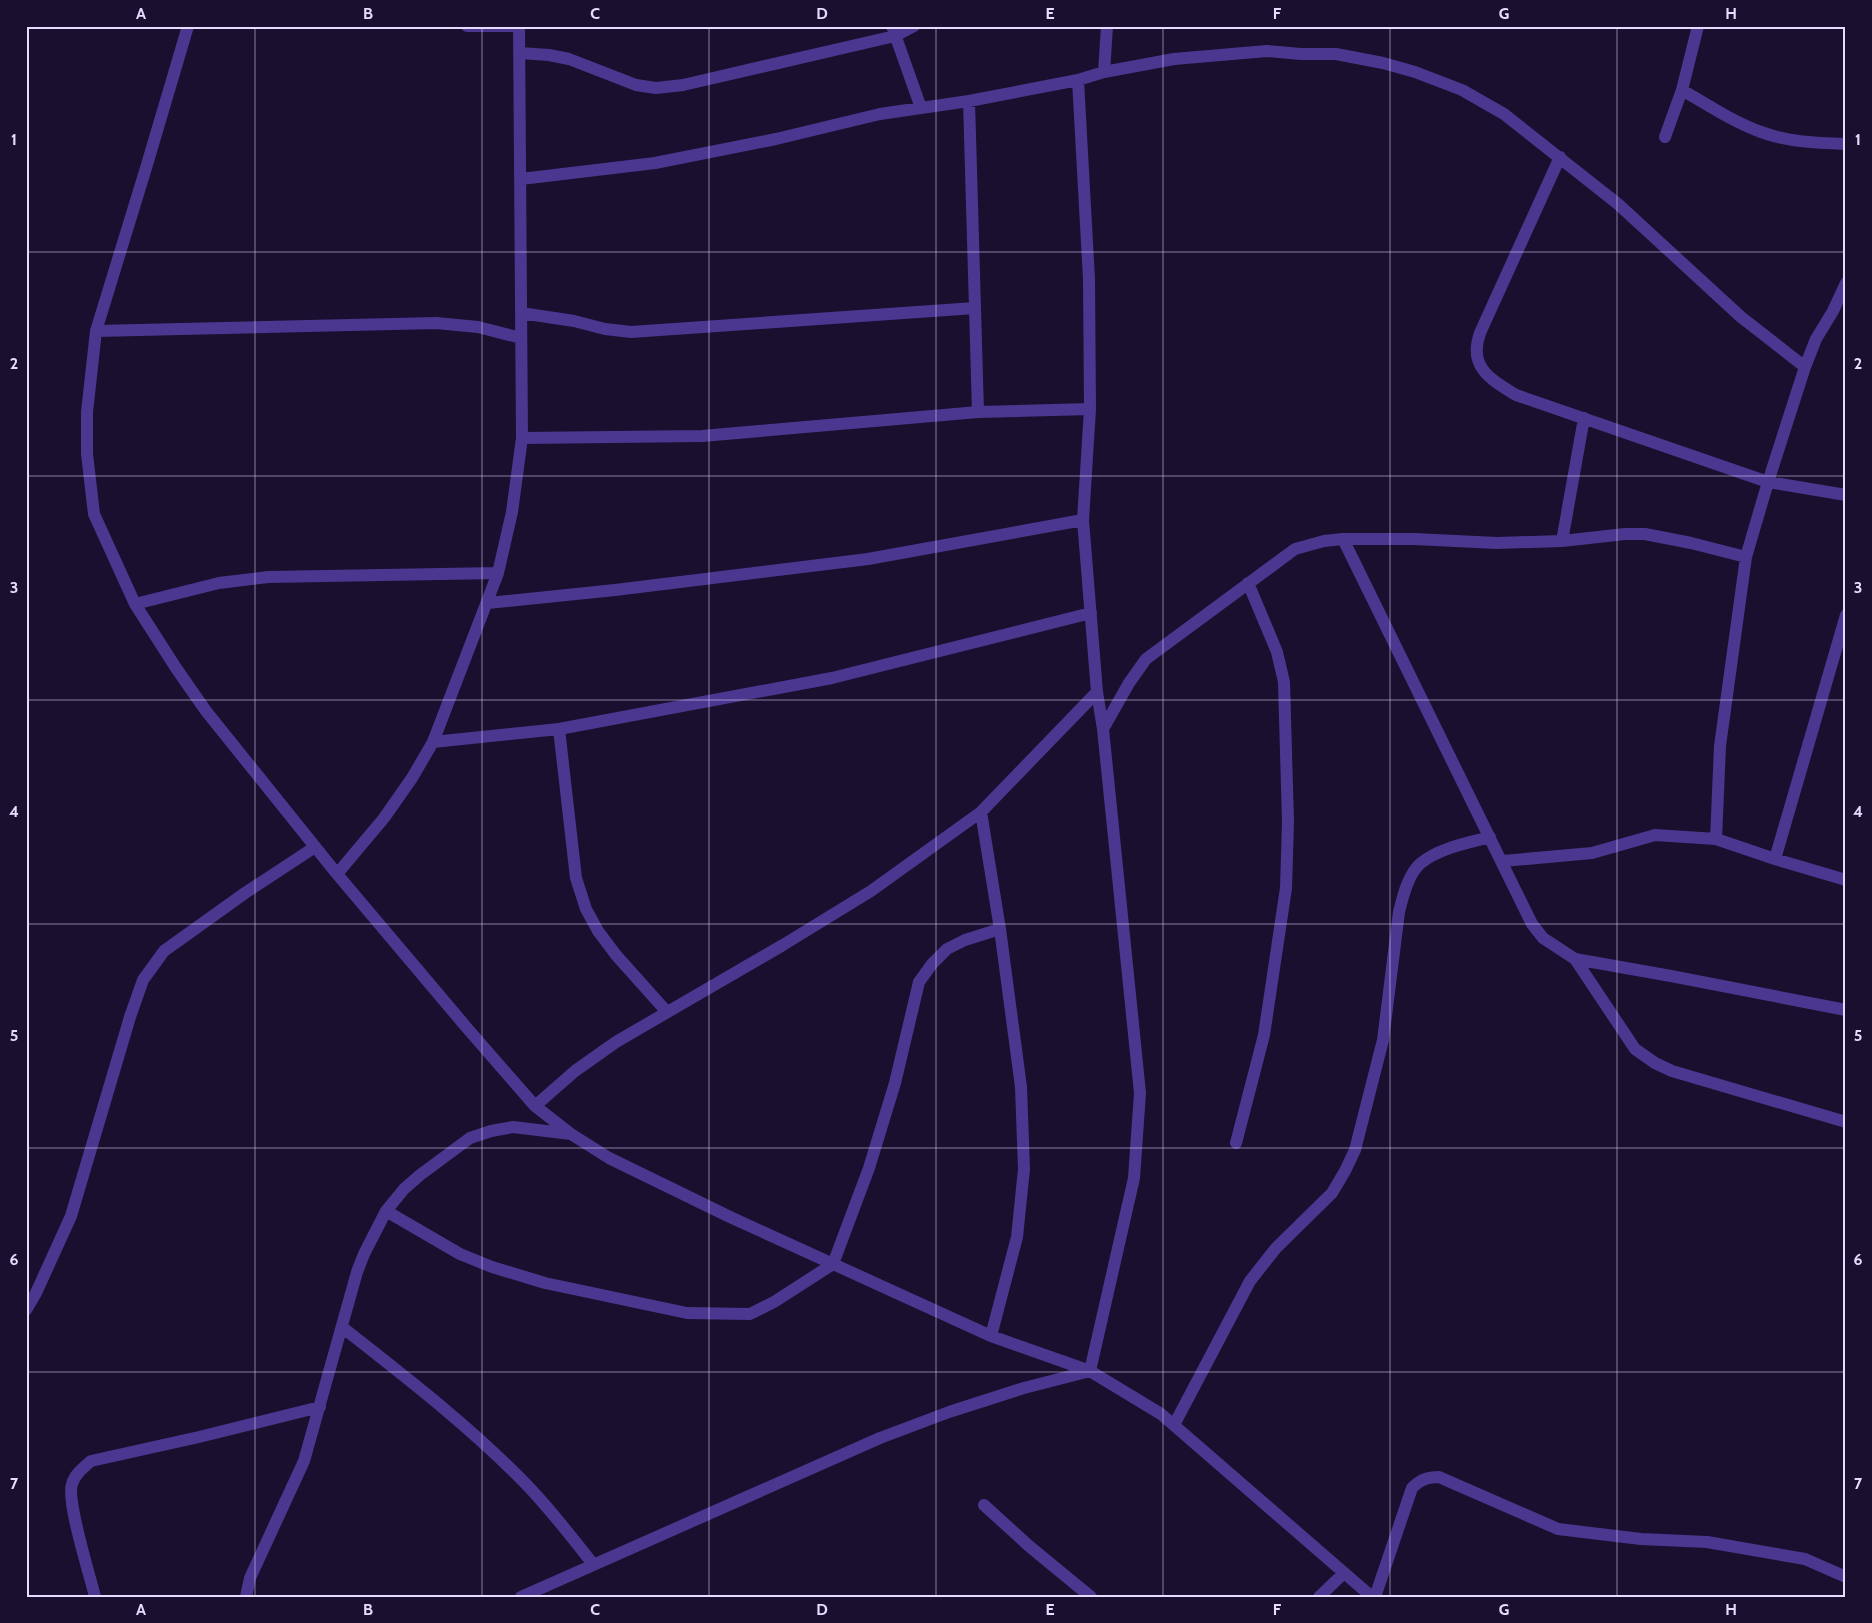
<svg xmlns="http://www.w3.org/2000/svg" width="1872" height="1623" viewBox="0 0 1872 1623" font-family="Cabin,sans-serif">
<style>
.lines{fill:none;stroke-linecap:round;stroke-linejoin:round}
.minor{stroke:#4b3790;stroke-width:12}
.grid{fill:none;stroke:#e7dcff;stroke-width:1;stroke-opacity:0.55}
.neatline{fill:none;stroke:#e7dcff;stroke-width:2}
.grid-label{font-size:16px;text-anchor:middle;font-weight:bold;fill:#e7dcff}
</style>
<rect width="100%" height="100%" fill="#1a0f2e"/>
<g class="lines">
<path class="minor" d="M 188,26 L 146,168 L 96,331 L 87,412 L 87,454 L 94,514 L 135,604 L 176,668 L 206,711 L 337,874 L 467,1028 L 535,1106 L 571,1134 L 609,1158 L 730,1217 L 991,1336 L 1090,1371 L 1161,1414 L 1372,1597
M 467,26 L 519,26
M 892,26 L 921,108
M 520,53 L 549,55 L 569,59 L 636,85 L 656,88 L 683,85 L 895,36 L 914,26
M 1104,72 L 1107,26
M 1078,80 L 1089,279 L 1090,409 L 1083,520 L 1097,692 L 1103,729 L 1140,1093 L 1134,1178 L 1090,1371
M 1682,90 C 1708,105 1733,122 1761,132 C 1788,142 1817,143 1846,144
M 969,101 L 978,412
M 1665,137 L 1682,90 L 1698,26
M 1560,157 L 1480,333 C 1468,367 1490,379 1516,395 L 1768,482 L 1846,495
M 521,179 L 655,163 L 776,139 L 880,114 L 969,101 L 1078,80 L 1104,72 L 1174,59 L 1267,51 L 1301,54 L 1336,54 L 1383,63 L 1415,72 L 1462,90 L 1504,114 L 1618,204 L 1741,317 L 1805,367
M 521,313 L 574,321 L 605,329 L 631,332 L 975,308
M 96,331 L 436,323 L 478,327 L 521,338
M 522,438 L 702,436 L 978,412 L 1090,409
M 1343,539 L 1532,924 L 1543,938 L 1575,959 L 1671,976 L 1846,1010
M 1562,541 L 1584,418
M 488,603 L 615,590 L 868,559 L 1083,520
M 135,604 L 219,583 L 268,577 L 498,573
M 559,729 L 576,878 L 586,909 L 598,931 L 616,955 L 667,1012
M 1103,729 L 1129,683 L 1146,659 L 1295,549 L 1324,541 L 1343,539 L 1414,539 L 1497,543 L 1562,541 L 1625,534 L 1645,534 L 1691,543 L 1746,557
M 433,742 L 559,729 L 832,678 L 1091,613
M 981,812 L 1000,929 L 1021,1087 L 1024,1169 L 1017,1237 L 991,1336
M 1716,839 L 1720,746 L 1746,557 L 1768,482 L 1805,367 L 1816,339 L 1833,311 L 1846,283
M 1775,859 L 1846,615
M 1503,861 L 1592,853 L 1655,835 L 1716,839 L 1775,859 L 1846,880
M 337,874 L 384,818 L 412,778 L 433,742 L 498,573 L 512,512 L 522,438 L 519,26
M 1575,959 L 1635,1049 L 1655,1063 L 1672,1071 L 1846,1122
M 535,1106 L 575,1071 L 616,1042 L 783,945 L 871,891 L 981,812 L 1097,692
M 1236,1143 L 1264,1035 L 1286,888 L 1288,822 L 1284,682 L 1277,652 L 1248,583
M 386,1211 L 460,1254 L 492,1267 L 545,1283 L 687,1313 L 750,1314 L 774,1302 L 833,1264 L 869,1168 L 895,1083 L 919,982 L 932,964 L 947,949 L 965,940 L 1000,929
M 26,1310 L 36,1293 L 71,1216 L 130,1017 L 143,980 L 164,951 L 245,893 L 315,847
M 342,1327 C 404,1376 467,1424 522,1480 C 548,1506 570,1535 593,1564
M 1174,1425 L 1250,1281 L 1276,1248 L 1332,1193 L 1345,1171 L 1355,1150 L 1383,1040 L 1399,912 C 1403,896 1408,874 1421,863 C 1439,848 1468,843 1490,837
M 984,1505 L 1029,1546 L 1091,1597
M 95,1597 C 90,1575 66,1501 72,1484 C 75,1474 83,1468 91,1461 L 199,1437 L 320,1407
M 246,1597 L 250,1578 L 304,1461 L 357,1272 L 364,1254 L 386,1211 L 404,1189 L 420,1175 L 470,1138 L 491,1131 L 513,1127 L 571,1134
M 521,1597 L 880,1438 L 949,1412 L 1024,1388 L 1090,1371
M 1319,1597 L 1344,1573
M 1375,1597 L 1412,1488 C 1421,1479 1428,1477 1439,1477 L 1558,1529 L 1641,1539 L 1707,1542 L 1805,1559 L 1846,1577"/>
</g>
<path class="grid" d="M 255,26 L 255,1597M 482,26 L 482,1597M 709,26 L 709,1597M 936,26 L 936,1597M 1163,26 L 1163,1597M 1390,26 L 1390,1597M 1617,26 L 1617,1597M 26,252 L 1846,252M 26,476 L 1846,476M 26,700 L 1846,700M 26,924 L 1846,924M 26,1148 L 1846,1148M 26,1372 L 1846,1372"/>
<rect width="1872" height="1623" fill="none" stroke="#1a0f2e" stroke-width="55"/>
<rect x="28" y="28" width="1816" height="1568" class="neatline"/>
<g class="grid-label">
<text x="141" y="19">A</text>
<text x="368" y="19">B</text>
<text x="595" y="19">C</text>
<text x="822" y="19">D</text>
<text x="1050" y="19">E</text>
<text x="1277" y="19">F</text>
<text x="1504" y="19">G</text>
<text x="1731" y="19">H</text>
<text x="14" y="145">1</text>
<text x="1858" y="145">1</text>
<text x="14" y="369">2</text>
<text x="1858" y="369">2</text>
<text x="14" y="593">3</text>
<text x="1858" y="593">3</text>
<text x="14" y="817">4</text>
<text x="1858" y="817">4</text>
<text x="14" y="1041">5</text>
<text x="1858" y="1041">5</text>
<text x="14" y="1265">6</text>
<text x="1858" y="1265">6</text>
<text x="14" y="1489">7</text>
<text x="1858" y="1489">7</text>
<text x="141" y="1615">A</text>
<text x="368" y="1615">B</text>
<text x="595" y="1615">C</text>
<text x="822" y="1615">D</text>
<text x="1050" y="1615">E</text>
<text x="1277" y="1615">F</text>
<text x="1504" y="1615">G</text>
<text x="1731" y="1615">H</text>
</g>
</svg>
